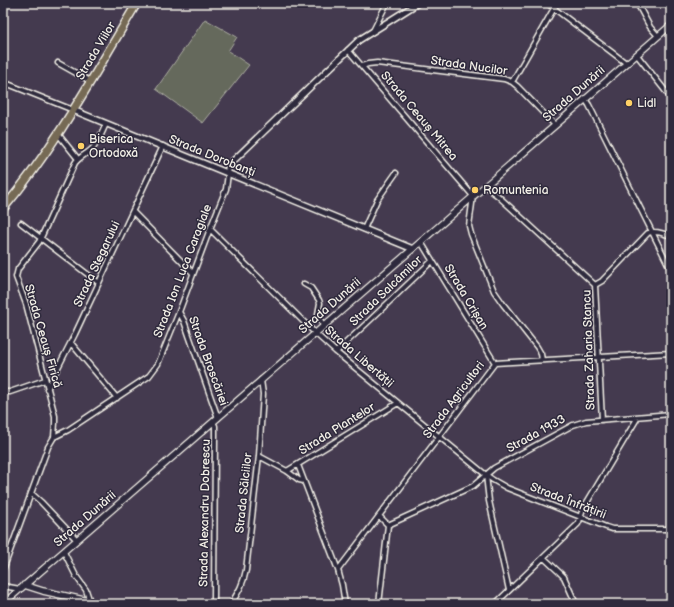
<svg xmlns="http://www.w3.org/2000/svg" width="674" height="607" viewBox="0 0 674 607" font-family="'Balsamiq Sans',sans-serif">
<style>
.green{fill:#65695b;stroke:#acada2}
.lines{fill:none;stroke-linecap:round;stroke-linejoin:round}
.minor-casing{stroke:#f4f1e8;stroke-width:7}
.tertiary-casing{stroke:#f4f1e8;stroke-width:8}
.secondary-casing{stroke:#f4f1e8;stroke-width:8}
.trunk-casing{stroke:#f4f1e8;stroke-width:10}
.minor{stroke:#2f2a3d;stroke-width:4}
.tertiary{stroke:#2f2a3d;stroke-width:5}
.secondary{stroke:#2f2a3d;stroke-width:5.5}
.trunk{stroke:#766a55;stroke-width:7}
.poi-dot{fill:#ffd166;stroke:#2f2a3d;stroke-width:1.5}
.labels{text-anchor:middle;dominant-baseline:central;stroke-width:3;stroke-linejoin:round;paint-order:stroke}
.street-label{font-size:12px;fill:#f4f1e8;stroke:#2f2a3d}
.poi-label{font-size:12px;fill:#f4f1e8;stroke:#2f2a3d;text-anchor:start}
</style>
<rect width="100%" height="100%" fill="#443a4f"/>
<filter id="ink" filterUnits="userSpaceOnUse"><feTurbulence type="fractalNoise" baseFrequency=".025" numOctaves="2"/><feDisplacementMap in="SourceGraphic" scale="8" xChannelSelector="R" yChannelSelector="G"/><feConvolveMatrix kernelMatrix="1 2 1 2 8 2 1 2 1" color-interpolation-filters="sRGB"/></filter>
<g filter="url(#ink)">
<path class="green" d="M 205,19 L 237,37 L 228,51 L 249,65 L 203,123 L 156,89 Z"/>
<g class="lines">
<g class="minor-casing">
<path id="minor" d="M 547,3 L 626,63
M 637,3 L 650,27 L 658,36
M 373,31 L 387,3
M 348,50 L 473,196 L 469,226 L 471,234 L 494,291 L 503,304 L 537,347 L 541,354 L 542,360
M 637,55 L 671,98
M 58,63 L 90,81
M 362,66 L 368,64 L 377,63 L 504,79 L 512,82 L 517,86 L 555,125
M 3,82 L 73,110
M 512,82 L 557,3
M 585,99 L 589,105 L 671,270
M 58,134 L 78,159
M 485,186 L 498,196 L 595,285
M 133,212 L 193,273
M 21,223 L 99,283
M 210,229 L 315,333 L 336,352 L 486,475 L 493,480 L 507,488 L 606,527 L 612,529 L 671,529
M 364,229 L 377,200 L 396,173
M 421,242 L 495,363
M 304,284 L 311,288 L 319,300 L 320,303 L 318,314 L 323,326
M 595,285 L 602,420
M 595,285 L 602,281 L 648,233 C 656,230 664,234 671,236
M 179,312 L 184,321 L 218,418
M 71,343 L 117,398
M 336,352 L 367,323 L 432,261
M 47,389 L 75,334 L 163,146
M 3,392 L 10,392 L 45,380
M 213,422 L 215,426 L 215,436 L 214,604
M 54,437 L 55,423 L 55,416 L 26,304 L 16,277 L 18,269 L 39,242 L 75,163 C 79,157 87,154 92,149 C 99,142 102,132 106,124
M 259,456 L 287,471 L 299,480 L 304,481
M 298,465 L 338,570 L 342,585 L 345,604
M 287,471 L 398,403
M 486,475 L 489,501 L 509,590
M 31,493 L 41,502 L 77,540
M 379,516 L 388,525
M 64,552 L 76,576 L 86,590 L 90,602
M 544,558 L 559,572 L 564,577 L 576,604
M 3,570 L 48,447 L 54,437 L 68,430 L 149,376 L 158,364 L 179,312 L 210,229 L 226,189 L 228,174
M 338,570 L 495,363 L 671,353
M 3,586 L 20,589
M 231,604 C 239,591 243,585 246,570 L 259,456 L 263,394 L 261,380
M 379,604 L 388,525 L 473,486 L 494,468 L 573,425 L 586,421 L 671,414
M 495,604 L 578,524 C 581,519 580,515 583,509 L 638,417"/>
</g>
<g class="tertiary-casing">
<path id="tertiary" d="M 73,110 L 413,249
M 228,174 L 228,168 L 231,163 L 359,40 L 418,3"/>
</g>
<g class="secondary-casing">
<path id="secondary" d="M 24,585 L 43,591 L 102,604
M 3,604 L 671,25"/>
</g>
<g class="trunk-casing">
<path id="trunk" d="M 3,209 C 56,146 95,73 137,3"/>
</g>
<use href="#minor" class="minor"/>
<use href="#tertiary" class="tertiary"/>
<use href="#secondary" class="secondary"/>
<use href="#trunk" class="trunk"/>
</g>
</g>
<g class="poi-dot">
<circle cx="629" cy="103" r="4"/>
<circle cx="81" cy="146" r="4"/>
<circle cx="475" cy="190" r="4"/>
</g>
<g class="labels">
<g class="street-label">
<text transform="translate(96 51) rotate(-59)">Strada Viilor</text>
<text transform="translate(469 66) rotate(8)">Strada Nucilor</text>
<text transform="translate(574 94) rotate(-41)">Strada Dunării</text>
<text transform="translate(419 116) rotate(50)">Strada Ceauș Mitrea</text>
<text transform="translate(212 156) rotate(22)">Strada Dorobanți</text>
<text transform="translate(97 264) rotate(-65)">Strada Stegarului</text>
<text transform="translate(183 271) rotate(-69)">Strada Ion Luca Caragiale</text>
<text transform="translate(386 291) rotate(-44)">Strada Salcâmilor</text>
<text transform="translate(466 297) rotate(59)">Strada Crișan</text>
<text transform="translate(330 306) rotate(-41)">Strada Dunării</text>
<text transform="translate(43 336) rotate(74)">Strada Ceauș Firică</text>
<text transform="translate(589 350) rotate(-92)">Strada Zaharia Stancu</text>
<text transform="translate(359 357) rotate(41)">Strada Libertății</text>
<text transform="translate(208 361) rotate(70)">Strada Broscăriei</text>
<text transform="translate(454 400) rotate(-53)">Strada Agricultori</text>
<text transform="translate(337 429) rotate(-32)">Strada Plantelor</text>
<text transform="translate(536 434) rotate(-29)">Strada 1933</text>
<text transform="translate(244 493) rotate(-84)">Strada Sălciilor</text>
<text transform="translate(568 501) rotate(21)">Strada Înfrățirii</text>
<text transform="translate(205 513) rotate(-89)">Strada Alexandru Dobrescu</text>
<text transform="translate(85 519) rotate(-41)">Strada Dunării</text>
</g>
<g class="poi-label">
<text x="637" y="103">Lidl</text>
<text x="89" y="139">Biserica<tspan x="89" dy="14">Ortodoxă</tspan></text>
<text x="483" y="190">Romuntenia</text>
</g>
</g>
<rect width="674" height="607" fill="none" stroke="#2f2a3d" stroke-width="16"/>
<rect x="8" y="8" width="658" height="591" fill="none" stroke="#f4f1e8" stroke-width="1.5" filter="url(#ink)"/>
</svg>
